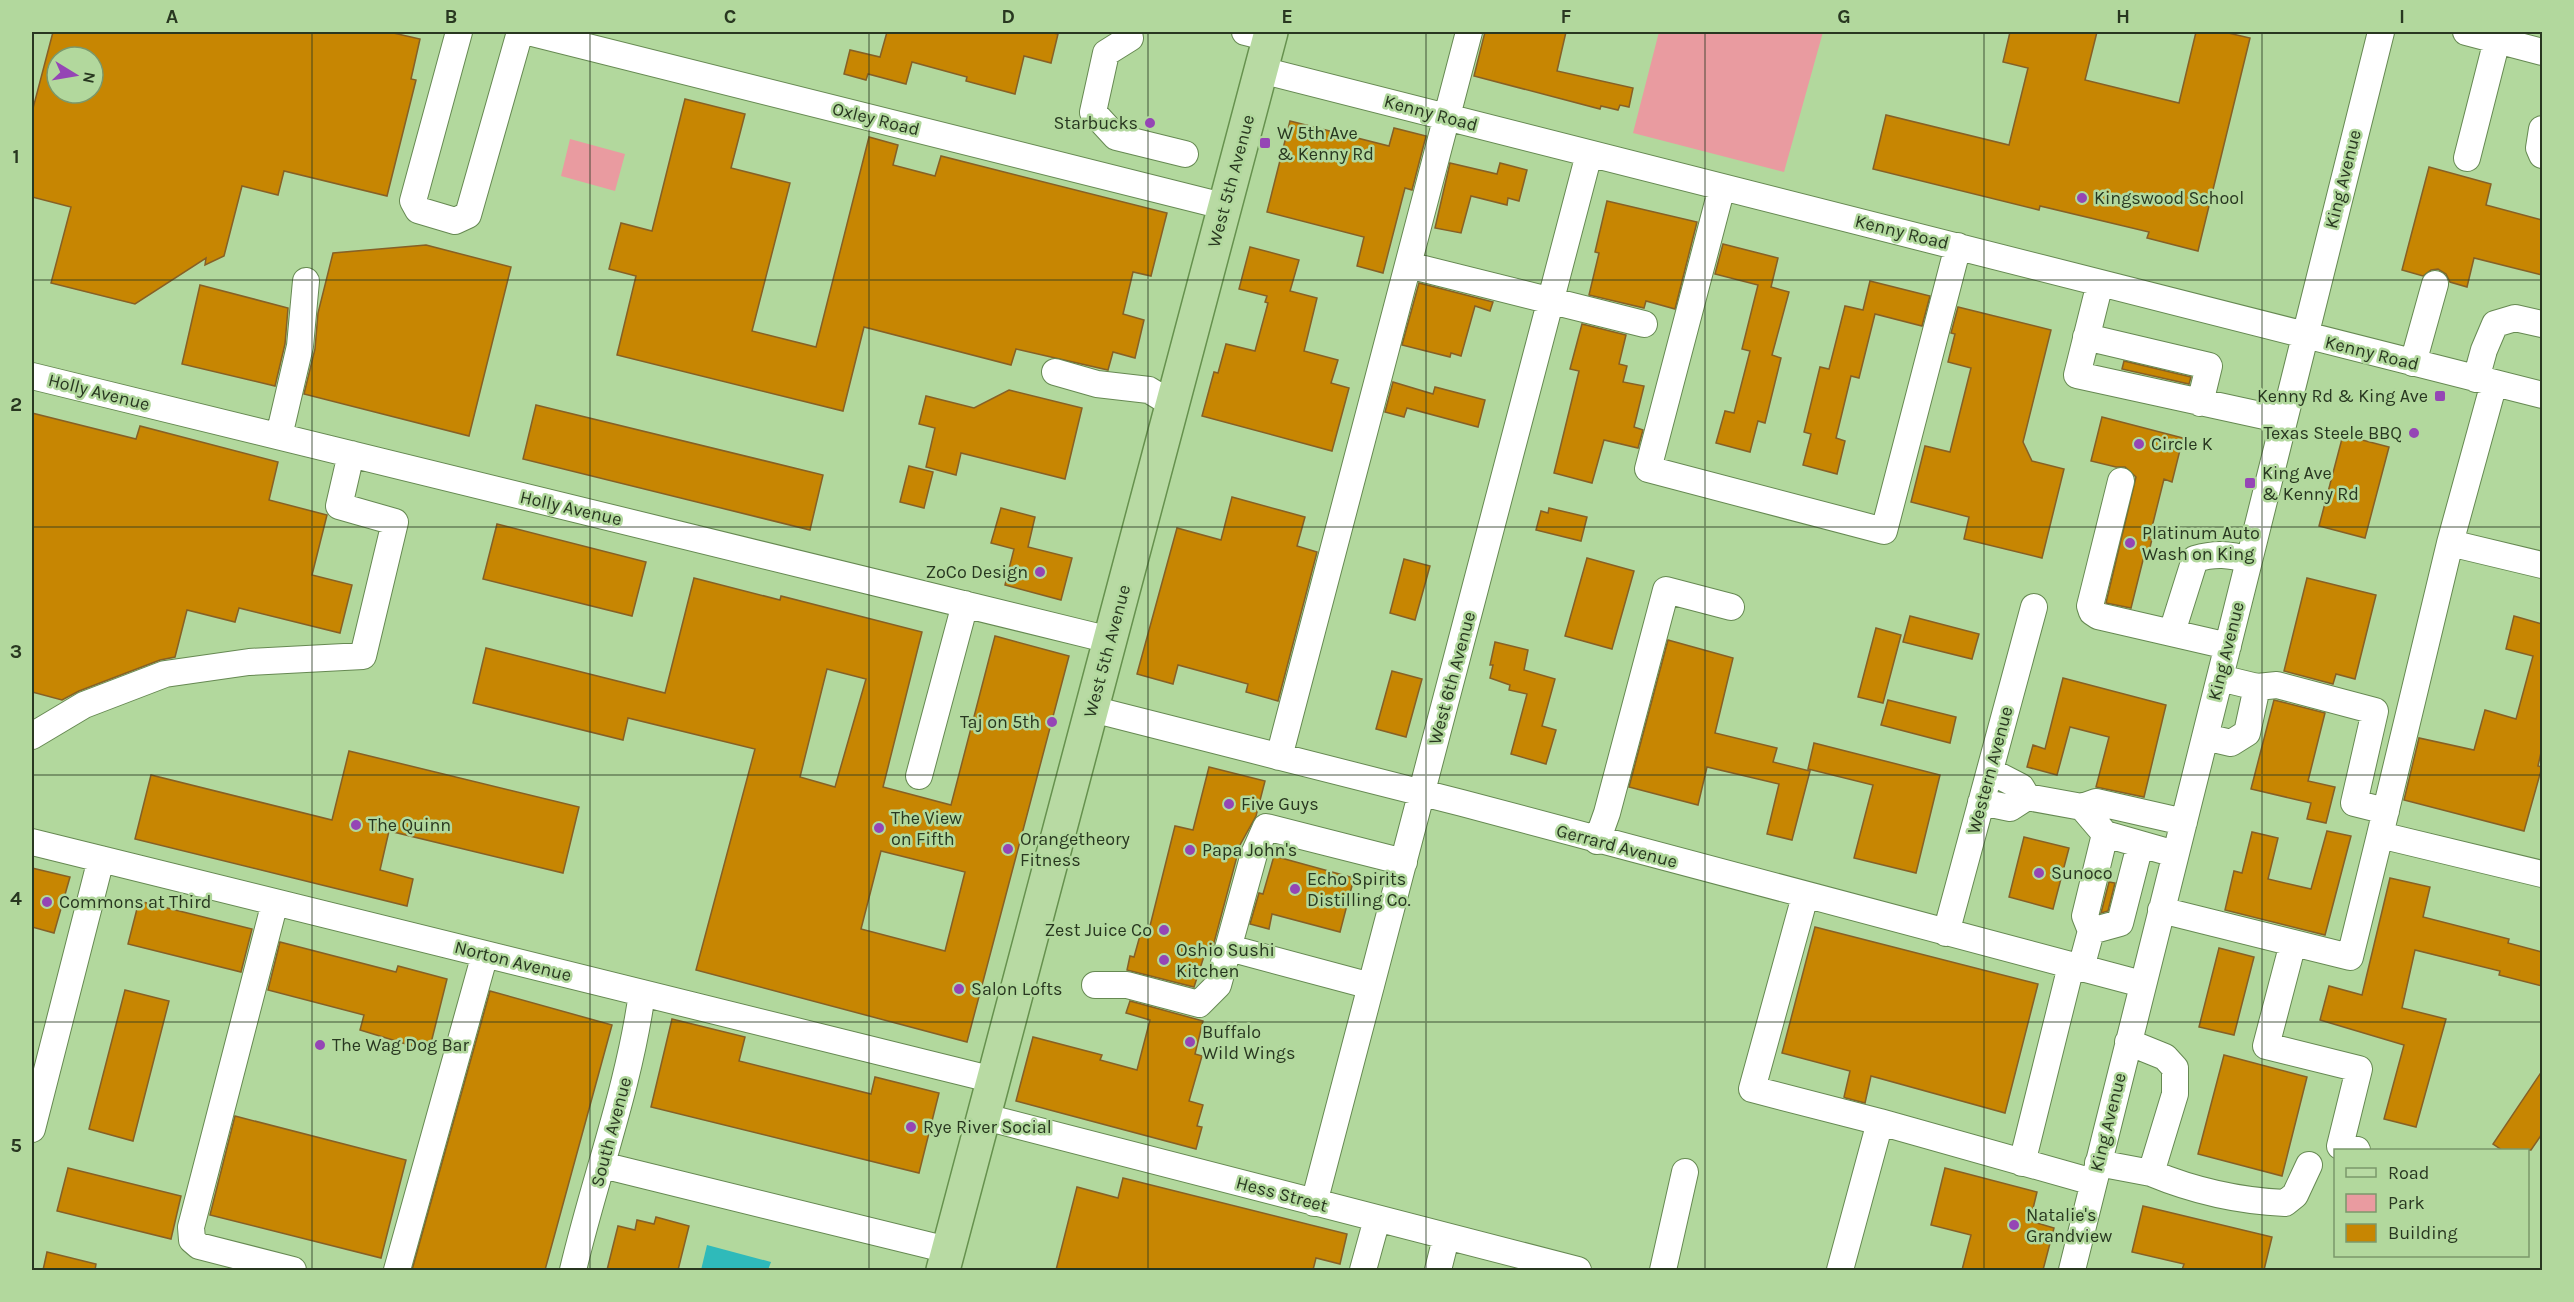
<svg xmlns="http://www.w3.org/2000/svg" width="2574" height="1302" viewBox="0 0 2574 1302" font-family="Karla,sans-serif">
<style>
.green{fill:#e99ba0}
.water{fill:#2fbaba}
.building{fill:#c78602;stroke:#866026;stroke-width:1.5;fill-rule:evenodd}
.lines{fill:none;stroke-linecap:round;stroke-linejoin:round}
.minor-casing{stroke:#668952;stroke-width:28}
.major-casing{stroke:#66914e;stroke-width:36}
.minor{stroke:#fff;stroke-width:26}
.major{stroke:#b8daa3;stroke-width:33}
.grid{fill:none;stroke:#283720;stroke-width:1.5;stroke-opacity:0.55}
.poi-dot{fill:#9545b5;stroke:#b2d89d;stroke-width:2}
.labels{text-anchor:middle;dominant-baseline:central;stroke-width:5;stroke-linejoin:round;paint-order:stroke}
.street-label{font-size:18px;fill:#283720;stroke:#b2d89d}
.poi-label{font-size:18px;fill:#283720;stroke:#b2d89d;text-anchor:start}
.neatline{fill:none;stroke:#283720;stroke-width:2}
.grid-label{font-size:20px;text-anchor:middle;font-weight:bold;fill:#283720}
</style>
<rect width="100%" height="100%" fill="#b2d89d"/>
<path class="green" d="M 1659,32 L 1823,32 L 1784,172 L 1633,133 Z
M 570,139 L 625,154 L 615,191 L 561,176 Z"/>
<path class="water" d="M 707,1245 L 771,1262 L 768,1270 L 701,1270 Z"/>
<path class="building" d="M 53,32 L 389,32 L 420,39 L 411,79 L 416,80 L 387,196 L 284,171 L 278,195 L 242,186 L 224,256 L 205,265 L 206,258 L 135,304 L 51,283 L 71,207 L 32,197 L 32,112 ZM 57,57 L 93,57 L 93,93 L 57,93 Z
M 887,32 L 1048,32 L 1058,34 L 1051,63 L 1024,56 L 1015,94 L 966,81 L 967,77 L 912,62 L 906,84 L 868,74 L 866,80 L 844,74 L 850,50 L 880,57 Z
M 1485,32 L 1566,32 L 1557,71 L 1633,88 L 1629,107 L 1620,105 L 1618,110 L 1601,106 L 1600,109 L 1474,76 Z
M 2010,32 L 2097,32 L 2085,80 L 2179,103 L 2196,32 L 2224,32 L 2250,38 L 2198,251 L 2147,238 L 2149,232 L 2040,206 L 2039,210 L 1873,169 L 1886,115 L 2009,145 L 2028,68 L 2003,62 Z
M 685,99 L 745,114 L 731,168 L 790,183 L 752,331 L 816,347 L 869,137 L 898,145 L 893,165 L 935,176 L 941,156 L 1167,213 L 1151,276 L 1133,272 L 1123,314 L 1144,320 L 1135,358 L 1113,352 L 1108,370 L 1016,349 L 1011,365 L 864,327 L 843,411 L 617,355 L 636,276 L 609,269 L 621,223 L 652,231 Z
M 1290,121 L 1389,146 L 1394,128 L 1426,136 L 1412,190 L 1405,188 L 1383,273 L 1357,266 L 1364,237 L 1267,212 Z
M 1450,163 L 1497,174 L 1500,163 L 1527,170 L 1519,201 L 1508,198 L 1507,205 L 1471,196 L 1461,233 L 1435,228 Z
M 2429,167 L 2491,184 L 2486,205 L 2542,220 L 2542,275 L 2474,258 L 2467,287 L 2450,282 L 2446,274 L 2438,269 L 2431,270 L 2423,276 L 2402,270 Z
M 1607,201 L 1697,222 L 1675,309 L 1646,301 L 1644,308 L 1589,295 L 1599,253 L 1595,252 Z
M 1723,244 L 1778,258 L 1771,287 L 1789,292 L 1772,355 L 1781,358 L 1765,423 L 1758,421 L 1750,452 L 1716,443 L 1725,411 L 1734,413 L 1750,351 L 1742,349 L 1758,285 L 1715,274 Z
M 426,245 L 511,267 L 469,436 L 304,394 L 315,349 L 318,313 L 333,253 Z
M 1250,247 L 1299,260 L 1290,291 L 1317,298 L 1304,351 L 1338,360 L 1331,383 L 1349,388 L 1332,451 L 1202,416 L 1214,372 L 1218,373 L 1226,344 L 1255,351 L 1268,303 L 1265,302 L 1267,296 L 1239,289 Z
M 1870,281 L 1930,296 L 1922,326 L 1875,314 L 1859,378 L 1851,376 L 1836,438 L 1845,441 L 1837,474 L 1803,465 L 1811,434 L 1804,432 L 1820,367 L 1829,369 L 1845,306 L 1863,310 Z
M 1419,283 L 1493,302 L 1490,311 L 1475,306 L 1461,356 L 1451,353 L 1450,357 L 1402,345 Z
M 200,285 L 288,308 L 285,344 L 275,386 L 182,364 Z
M 1958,307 L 2051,330 L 2023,442 L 2032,461 L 2064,469 L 2042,558 L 1964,539 L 1969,517 L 1911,502 L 1925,446 L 1950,452 L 1971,368 L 1948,362 L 1955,334 L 1951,333 Z
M 1582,324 L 1626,335 L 1619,364 L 1627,366 L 1623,382 L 1644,386 L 1634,427 L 1643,430 L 1638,448 L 1604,440 L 1592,483 L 1554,473 L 1579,371 L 1570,369 Z
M 2124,361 L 2191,377 L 2189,384 L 2122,369 Z
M 1393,382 L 1433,394 L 1435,387 L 1485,400 L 1478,427 L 1407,408 L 1404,417 L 1385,412 Z
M 1009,390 L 1082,408 L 1065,479 L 961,453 L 956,475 L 926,467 L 935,428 L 919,424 L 926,396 L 974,408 Z
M 536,405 L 823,475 L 810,530 L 523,459 Z
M 32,413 L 136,439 L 140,426 L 278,462 L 269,500 L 327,515 L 312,575 L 352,585 L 340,633 L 239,608 L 235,622 L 187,610 L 175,657 L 160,660 L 79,691 L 62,700 L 32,692 Z
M 2102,417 L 2183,438 L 2172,482 L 2164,479 L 2149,539 L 2152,539 L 2147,560 L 2143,560 L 2131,608 L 2106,603 L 2136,477 L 2125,467 L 2116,467 L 2091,461 Z
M 2343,435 L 2389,447 L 2365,538 L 2319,526 Z
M 909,466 L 933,472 L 924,508 L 900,502 Z
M 1232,497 L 1305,517 L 1297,546 L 1317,552 L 1278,701 L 1246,692 L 1248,684 L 1178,665 L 1173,684 L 1137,674 L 1177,528 L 1221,540 Z
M 1001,508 L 1035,517 L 1028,547 L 1072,558 L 1061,600 L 1005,585 L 1014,549 L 991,543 Z
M 1549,508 L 1587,517 L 1581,541 L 1536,530 L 1541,511 L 1548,513 Z
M 497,524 L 646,562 L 632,616 L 483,579 Z
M 1587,558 L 1634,571 L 1612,649 L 1565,636 Z
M 1404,559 L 1430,566 L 1415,620 L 1390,613 Z
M 694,578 L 780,600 L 781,596 L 922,632 L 883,787 L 951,805 L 995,636 L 1069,656 L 967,1042 L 696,970 L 755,749 L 628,718 L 623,740 L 473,703 L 486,648 L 665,693 ZM 827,669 L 866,679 L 835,787 L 800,777 ZM 881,851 L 965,872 L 945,951 L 861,929 Z
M 2307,578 L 2376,595 L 2355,679 L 2336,674 L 2333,684 L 2284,671 Z
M 1910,616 L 1979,634 L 1972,659 L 1903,642 Z
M 2514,616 L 2542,624 L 2542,748 L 2538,766 L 2542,767 L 2524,831 L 2404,800 L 2419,738 L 2474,750 L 2485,710 L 2516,719 L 2533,656 L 2506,649 Z
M 1876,628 L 1901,635 L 1883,703 L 1858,697 Z
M 1668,640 L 1733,658 L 1715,733 L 1777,748 L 1773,762 L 1810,771 L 1792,840 L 1767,834 L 1779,784 L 1707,767 L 1698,805 L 1629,787 Z
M 1495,642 L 1528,650 L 1524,670 L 1555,679 L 1542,726 L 1556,730 L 1546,764 L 1511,754 L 1527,694 L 1509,690 L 1510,685 L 1490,678 L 1493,665 L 1490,665 Z
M 1392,671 L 1422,679 L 1406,737 L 1376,729 Z
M 2063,678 L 2166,705 L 2144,797 L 2096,787 L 2109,737 L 2070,727 L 2057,775 L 2027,767 L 2033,745 L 2045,749 Z
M 1888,700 L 1956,717 L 1950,743 L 1881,725 Z
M 2274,700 L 2325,713 L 2308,781 L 2335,787 L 2326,823 L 2307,819 L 2311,803 L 2251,789 Z
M 1814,743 L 1940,775 L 1916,873 L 1854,858 L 1873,785 L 1808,769 Z
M 349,751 L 579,807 L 563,873 L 389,831 L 380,870 L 413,879 L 407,906 L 135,839 L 151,775 L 332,820 Z
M 1209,767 L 1265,781 L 1256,816 L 1240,845 L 1211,954 L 1205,953 L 1194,987 L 1127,970 L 1130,956 L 1134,957 L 1141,932 L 1148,934 L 1175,826 L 1193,830 Z
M 2327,831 L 2351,836 L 2325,935 L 2225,910 L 2234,871 L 2242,873 L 2252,832 L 2278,838 L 2268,879 L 2311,889 Z
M 2024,837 L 2069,848 L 2053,909 L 2009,897 Z
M 1274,856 L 1354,878 L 1340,932 L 1272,914 L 1269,929 L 1250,924 L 1259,893 L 1263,894 Z
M 32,868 L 70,877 L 54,933 L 32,927 Z
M 2390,878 L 2430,887 L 2423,917 L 2509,939 L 2508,943 L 2542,952 L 2542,986 L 2499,975 L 2500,971 L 2415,950 L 2402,1008 L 2446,1019 L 2416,1127 L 2384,1119 L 2404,1045 L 2320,1020 L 2329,986 L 2362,995 Z
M 2109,882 L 2115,883 L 2108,911 L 2101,913 Z
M 139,901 L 252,929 L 241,972 L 128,944 Z
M 1815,927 L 2038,984 L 2005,1113 L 1871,1076 L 1865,1103 L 1846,1098 L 1844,1097 L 1850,1071 L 1782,1053 Z
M 280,942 L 396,972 L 398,966 L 447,979 L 429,1051 L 360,1030 L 364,1015 L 268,990 Z
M 2219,948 L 2254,957 L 2234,1035 L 2199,1027 Z
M 125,990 L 169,1001 L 133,1141 L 89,1129 Z
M 490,991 L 612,1025 L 545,1270 L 412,1270 Z
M 1130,1001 L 1203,1021 L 1195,1054 L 1202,1056 L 1189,1101 L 1203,1105 L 1197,1126 L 1202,1127 L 1196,1149 L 1016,1101 L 1033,1037 L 1102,1055 L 1100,1060 L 1137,1070 L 1150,1020 L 1126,1013 Z
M 672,1019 L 745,1037 L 739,1061 L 871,1094 L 875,1077 L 939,1093 L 919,1173 L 651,1107 Z
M 2224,1055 L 2307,1077 L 2282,1176 L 2198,1154 Z
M 2542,1071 L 2542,1134 L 2531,1150 L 2502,1150 L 2493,1144 Z
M 235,1116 L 406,1160 L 381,1258 L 210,1215 Z
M 68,1168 L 181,1196 L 171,1239 L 57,1211 Z
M 1945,1168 L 2037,1192 L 2030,1221 L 2054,1228 L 2043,1270 L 1962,1270 L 1971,1235 L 1931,1225 Z
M 1123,1178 L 1347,1234 L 1340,1264 L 1316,1258 L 1313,1270 L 1056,1270 L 1077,1187 L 1118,1198 Z
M 2143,1206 L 2272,1237 L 2264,1270 L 2182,1270 L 2184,1264 L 2132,1252 Z
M 656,1217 L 689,1226 L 678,1270 L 607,1270 L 618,1226 L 635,1230 L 637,1220 L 654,1224 Z
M 47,1252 L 96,1264 L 95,1270 L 43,1270 Z"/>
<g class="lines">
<g class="minor-casing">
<path id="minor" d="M 459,32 L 413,201 L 418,210 L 455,221 L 468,215 L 520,32
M 528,32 L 1223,206
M 1245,32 L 1269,38
M 2466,32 L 2542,52
M 1130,38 L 1106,53 L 1093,112 L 1116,137 L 1185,154
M 1261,70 L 2542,395
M 2542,129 L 2539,148 L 2542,155
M 2467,158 L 2497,40
M 1722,187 L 1648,469 L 1884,531 L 1958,246
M 1408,265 L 1644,324
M 2100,283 L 2077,375 L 2283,420
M 2086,337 L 2209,366 L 2200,403
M 2413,363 L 2435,284
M 1055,372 L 1097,384 L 1149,390 L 1172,404
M 32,376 L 1110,640
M 2476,379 L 2484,350 L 2495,324 L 2515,318 L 2542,324
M 2494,383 L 2450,543 L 2542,565
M 279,436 L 300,346 L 306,281
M 2121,481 L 2090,606 L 2092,612 L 2098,616 L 2228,646
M 2172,632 L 2195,559 C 2215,553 2229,554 2249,560
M 2220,678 L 2257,687 L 2277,685 L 2375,711 L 2354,803 L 2386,811
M 1092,709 L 1462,803 L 2142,984
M 32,736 L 84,705 L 165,674 L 249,662 L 363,656 L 395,522 L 339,506 L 351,454
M 2205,737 L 2231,743 L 2247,733 L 2257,687
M 1279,757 L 1469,32
M 1990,771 L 2021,787 L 2027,797
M 919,776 L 965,604
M 1981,802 L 2010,808 L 2027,797 L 2082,807 L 2105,834
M 2082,807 L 2096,802 L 2184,822
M 2380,835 L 2450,543
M 1597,841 L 1607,813 L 1666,590 L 1731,607
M 32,842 L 994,1080
M 1805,896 L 1752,1089 L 1880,1122
M 275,902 L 191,1227 L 192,1240 L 199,1246 L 293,1270
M 2161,910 L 2350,957 L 2380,835 L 2542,874
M 2091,931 L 2120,923 L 2140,845
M 1946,933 L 2034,607
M 2293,943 L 2266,1046 L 2359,1069 L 2340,1146 L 2357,1150
M 1229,948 L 1371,986
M 2081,968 L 2091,931 L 2085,916 L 2105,834 L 2175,854
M 1095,985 L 1127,985 L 1199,1004 L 1218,985 L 1254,854 L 1266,827 L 1404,862
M 985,1117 L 1578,1270
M 32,1129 L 101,859
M 2022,1163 L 2071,966
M 2098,1163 L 2151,1173 L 2175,1094 L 2175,1068 L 2165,1057 L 2128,1042
M 602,1165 L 948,1250
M 2151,1173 C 2192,1190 2240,1201 2285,1203 L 2295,1195 L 2309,1165
M 1314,1203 L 1589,154
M 397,1270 L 485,954
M 573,1270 C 595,1177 629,1088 642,993
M 1363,1270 L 1377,1219
M 1438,1270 L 1446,1238
M 1663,1270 L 1685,1172
M 1840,1270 L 1880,1122 L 2093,1182
M 2072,1270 L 2381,32"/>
</g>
<g class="major-casing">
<path id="major" d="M 943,1270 L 1271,32"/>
</g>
<use href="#minor" class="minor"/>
<use href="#major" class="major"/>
</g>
<path class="grid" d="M 312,32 L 312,1270M 590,32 L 590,1270M 869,32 L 869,1270M 1148,32 L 1148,1270M 1426,32 L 1426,1270M 1705,32 L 1705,1270M 1984,32 L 1984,1270M 2262,32 L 2262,1270M 32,280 L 2542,280M 32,527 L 2542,527M 32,775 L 2542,775M 32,1022 L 2542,1022"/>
<g class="poi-dot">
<circle cx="1150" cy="123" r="6"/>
<rect x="1259" y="137" width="12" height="12" rx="3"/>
<circle cx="2082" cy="198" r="6"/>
<rect x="2434" y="390" width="12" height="12" rx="3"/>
<circle cx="2414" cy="433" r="6"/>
<circle cx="2139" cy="444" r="6"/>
<rect x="2244" y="477" width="12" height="12" rx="3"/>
<circle cx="2130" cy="543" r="6"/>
<circle cx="1040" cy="572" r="6"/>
<circle cx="1052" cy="722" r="6"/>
<circle cx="1229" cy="804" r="6"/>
<circle cx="356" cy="825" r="6"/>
<circle cx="879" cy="828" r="6"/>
<circle cx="1008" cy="849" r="6"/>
<circle cx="1190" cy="850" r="6"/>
<circle cx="2039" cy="873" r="6"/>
<circle cx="1295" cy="889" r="6"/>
<circle cx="47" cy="902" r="6"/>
<circle cx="1164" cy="930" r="6"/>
<circle cx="1164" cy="960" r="6"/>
<circle cx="959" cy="989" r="6"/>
<circle cx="1190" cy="1042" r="6"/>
<circle cx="320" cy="1045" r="6"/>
<circle cx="911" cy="1127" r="6"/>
<circle cx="2014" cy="1225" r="6"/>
</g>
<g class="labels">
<g class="street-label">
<text transform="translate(1431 113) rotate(15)">Kenny Road</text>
<text transform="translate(876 119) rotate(14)">Oxley Road</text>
<text transform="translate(2343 179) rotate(-76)">King Avenue</text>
<text transform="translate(1231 181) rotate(-75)">West 5th Avenue</text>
<text transform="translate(1902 232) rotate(14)">Kenny Road</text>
<text transform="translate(2372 353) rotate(14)">Kenny Road</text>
<text transform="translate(99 392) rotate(14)">Holly Avenue</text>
<text transform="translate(571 508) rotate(13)">Holly Avenue</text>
<text transform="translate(1107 651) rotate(-75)">West 5th Avenue</text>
<text transform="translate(2226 651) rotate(-76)">King Avenue</text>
<text transform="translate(1452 678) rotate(-75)">West 6th Avenue</text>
<text transform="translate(1990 770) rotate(-75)">Western Avenue</text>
<text transform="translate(1617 846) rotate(15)">Gerrard Avenue</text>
<text transform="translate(513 961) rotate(14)">Norton Avenue</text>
<text transform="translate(2108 1122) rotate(-76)">King Avenue</text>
<text transform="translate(611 1132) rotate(-75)">South Avenue</text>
<text transform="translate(1282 1194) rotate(15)">Hess Street</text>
</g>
<g class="poi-label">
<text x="1138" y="123" text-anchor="end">Starbucks</text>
<text x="1277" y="133">W 5th Ave<tspan x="1277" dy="21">&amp; Kenny Rd</tspan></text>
<text x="2094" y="198">Kingswood School</text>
<text x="2428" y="396" text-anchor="end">Kenny Rd &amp; King Ave</text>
<text x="2402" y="433" text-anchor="end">Texas Steele BBQ</text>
<text x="2151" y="444">Circle K</text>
<text x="2262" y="473">King Ave<tspan x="2262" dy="21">&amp; Kenny Rd</tspan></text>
<text x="2142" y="533">Platinum Auto<tspan x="2142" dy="21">Wash on King</tspan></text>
<text x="1028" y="572" text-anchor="end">ZoCo Design</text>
<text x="1040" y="722" text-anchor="end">Taj on 5th</text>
<text x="1241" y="804">Five Guys</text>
<text x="891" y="818">The View<tspan x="891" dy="21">on Fifth</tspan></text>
<text x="368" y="825">The Quinn</text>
<text x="1020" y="839">Orangetheory<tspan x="1020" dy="21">Fitness</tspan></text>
<text x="1202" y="850">Papa John's</text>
<text x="2051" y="873">Sunoco</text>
<text x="1307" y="879">Echo Spirits<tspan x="1307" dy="21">Distilling Co.</tspan></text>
<text x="59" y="902">Commons at Third</text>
<text x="1152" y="930" text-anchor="end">Zest Juice Co</text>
<text x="1176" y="950">Oshio Sushi<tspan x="1176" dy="21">Kitchen</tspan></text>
<text x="971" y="989">Salon Lofts</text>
<text x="1202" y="1032">Buffalo<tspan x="1202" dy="21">Wild Wings</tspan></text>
<text x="332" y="1045">The Wag Dog Bar</text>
<text x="923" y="1127">Rye River Social</text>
<text x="2026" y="1215">Natalie's<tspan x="2026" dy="21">Grandview</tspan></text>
</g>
</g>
<rect width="2574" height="1302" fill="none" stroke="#b2d89d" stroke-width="66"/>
<rect x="2334" y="1149" width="195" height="108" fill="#b2d89d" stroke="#7b986b" stroke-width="1.5"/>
<rect x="2346" y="1168" width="30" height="9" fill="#b8daa3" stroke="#7b986b" stroke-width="1.5"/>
<text x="2388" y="1179" font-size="18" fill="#283720">Road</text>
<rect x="2346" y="1194" width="30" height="18" fill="#e99ba0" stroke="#7b986b" stroke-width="1.5"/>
<text x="2388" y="1209" font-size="18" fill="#283720">Park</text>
<rect x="2346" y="1224" width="30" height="18" fill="#c78602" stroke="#7b986b" stroke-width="1.5"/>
<text x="2388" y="1239" font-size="18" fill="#283720">Building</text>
<g transform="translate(75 75) rotate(101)"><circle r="28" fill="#b2d89d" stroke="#7b986b" stroke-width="1.5"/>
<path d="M0-4.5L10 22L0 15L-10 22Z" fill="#9545b5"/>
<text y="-9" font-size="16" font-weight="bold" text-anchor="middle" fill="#283720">N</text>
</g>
<rect x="33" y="33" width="2508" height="1236" class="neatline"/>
<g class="grid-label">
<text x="172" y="23">A</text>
<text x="451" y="23">B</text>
<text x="730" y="23">C</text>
<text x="1008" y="23">D</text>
<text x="1287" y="23">E</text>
<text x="1566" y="23">F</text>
<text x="1844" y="23">G</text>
<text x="2123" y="23">H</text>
<text x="2402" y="23">I</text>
<text x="16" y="163">1</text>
<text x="16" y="411">2</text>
<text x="16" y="658">3</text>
<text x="16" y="905">4</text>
<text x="16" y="1152">5</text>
</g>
</svg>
